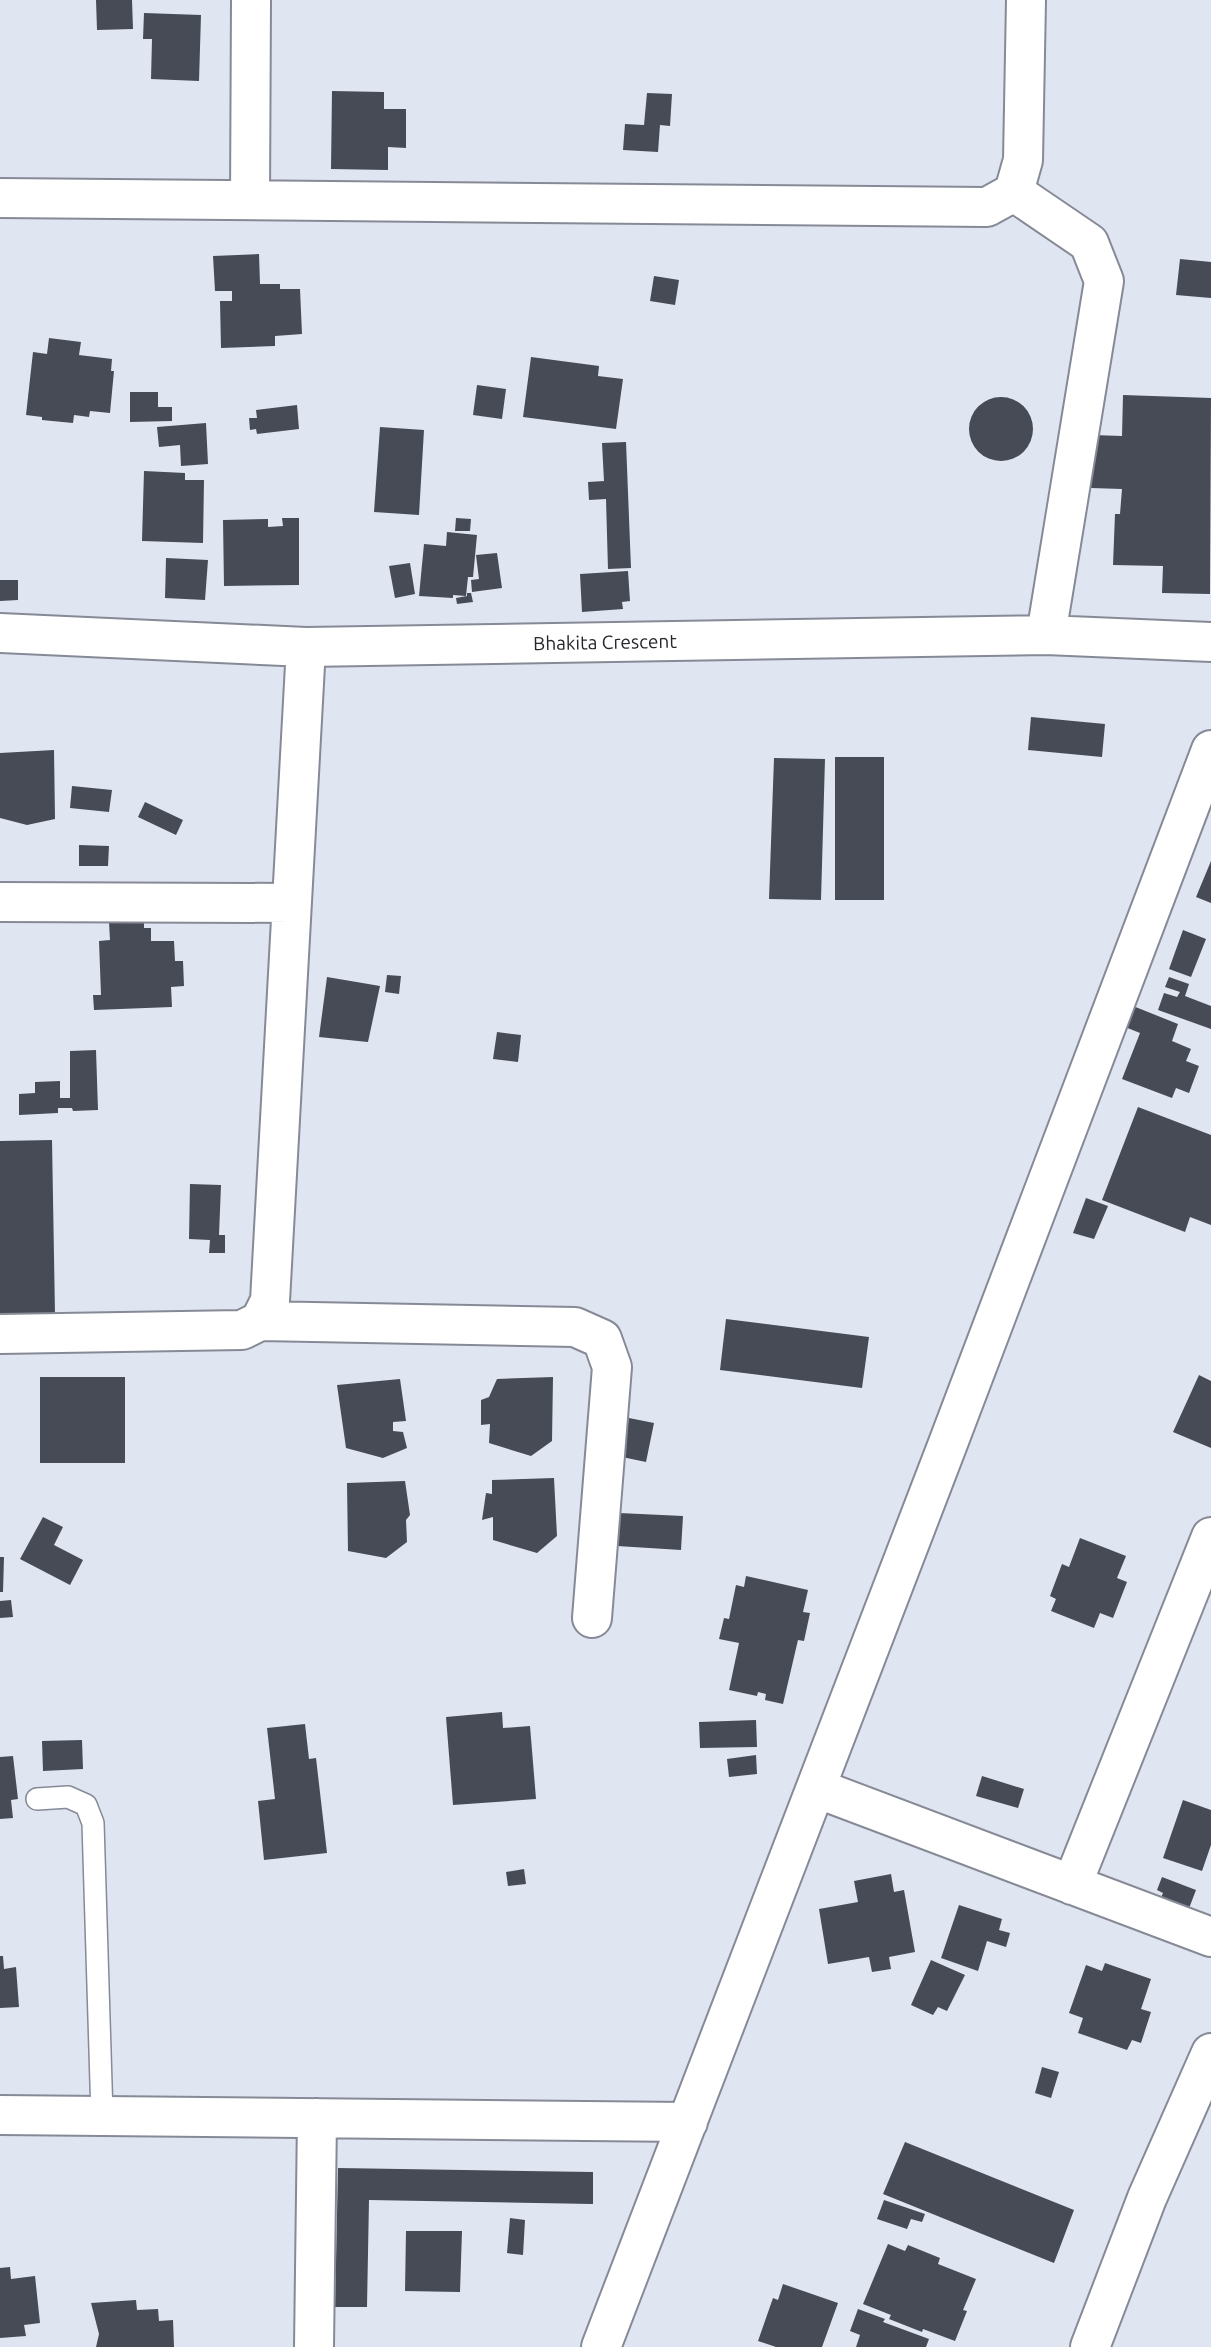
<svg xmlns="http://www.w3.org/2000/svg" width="1211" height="2347" viewBox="0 0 1211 2347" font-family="Ubuntu,sans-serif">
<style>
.building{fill:#474b56}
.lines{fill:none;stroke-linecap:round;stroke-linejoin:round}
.lane-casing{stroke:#868a96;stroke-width:24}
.street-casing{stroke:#868a96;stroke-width:42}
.lane{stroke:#fff;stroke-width:21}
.street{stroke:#fff;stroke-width:38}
.labels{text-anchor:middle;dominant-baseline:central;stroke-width:7;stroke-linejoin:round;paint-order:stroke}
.street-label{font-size:19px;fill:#25272c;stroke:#fff}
</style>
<rect width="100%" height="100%" fill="#e0e5f2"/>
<path class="building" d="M 96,0 L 132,0 L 133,29 L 97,30 Z
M 144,13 L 201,15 L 199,81 L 151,79 L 152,39 L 143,39 Z
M 332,91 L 384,92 L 384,109 L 406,109 L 406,148 L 388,147 L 388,170 L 331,169 Z
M 647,93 L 672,94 L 670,126 L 660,125 L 658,152 L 623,150 L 625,124 L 644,125 Z
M 259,254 L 260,284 L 280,284 L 280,289 L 300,289 L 302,334 L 275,336 L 275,346 L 221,348 L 220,301 L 232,301 L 232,291 L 215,291 L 213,256 Z
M 1180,259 L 1211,262 L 1211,298 L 1176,295 Z
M 654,276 L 679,280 L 675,305 L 650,301 Z
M 49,338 L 81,342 L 79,355 L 112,359 L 111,371 L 114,371 L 110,413 L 90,411 L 89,417 L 74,415 L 73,423 L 42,420 L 42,417 L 26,415 L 33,352 L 47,354 Z
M 531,357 L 599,366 L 598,376 L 623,379 L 616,429 L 523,417 Z
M 477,385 L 506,389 L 502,419 L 473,415 Z
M 130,392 L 158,392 L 158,407 L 172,407 L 172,421 L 130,422 Z
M 1123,395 L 1211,398 L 1210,594 L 1162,593 L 1163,566 L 1113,565 L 1115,514 L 1120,514 L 1122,489 L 1091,488 L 1093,435 L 1122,436 Z
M969 429a32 32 0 1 1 64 0a32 32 0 1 1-64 0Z
M 297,405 L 299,429 L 257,434 L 256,429 L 250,430 L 249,418 L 257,418 L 256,410 Z
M 206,423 L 208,464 L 181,466 L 180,445 L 159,447 L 157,427 Z
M 380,427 L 424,430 L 419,515 L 374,512 Z
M 626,442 L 631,568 L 608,569 L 606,499 L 589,500 L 588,482 L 604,481 L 602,443 Z
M 144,471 L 185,473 L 185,480 L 204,480 L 203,543 L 142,541 Z
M 282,518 L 299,518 L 299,585 L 224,586 L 223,520 L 268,519 L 268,527 L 283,526 Z
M 456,518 L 471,519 L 470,531 L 455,531 Z
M 447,532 L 477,535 L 473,577 L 468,577 L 466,596 L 453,595 L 453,598 L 419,596 L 424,544 L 446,546 Z
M 497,553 L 502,588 L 472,592 L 471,580 L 479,579 L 476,555 Z
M 166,558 L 208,560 L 205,600 L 165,598 Z
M 410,563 L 415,594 L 395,598 L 389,566 Z
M 628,571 L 630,601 L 622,602 L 623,609 L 582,612 L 580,574 Z
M 0,580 L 18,580 L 18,600 L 0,601 Z
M 467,593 L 471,593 L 473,602 L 457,604 L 456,598 L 467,596 Z
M 1031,717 L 1105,724 L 1102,757 L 1028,750 Z
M 54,750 L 55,819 L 27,825 L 0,818 L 0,753 Z
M 835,757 L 884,757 L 884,900 L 835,900 Z
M 774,758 L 825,759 L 821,900 L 769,899 Z
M 72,786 L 112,790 L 109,812 L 70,808 Z
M 145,802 L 183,820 L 176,835 L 138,817 Z
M 79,845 L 109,846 L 108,866 L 79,866 Z
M 1211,861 L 1211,903 L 1196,897 Z
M 144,920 L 144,928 L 151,928 L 151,941 L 174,941 L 175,961 L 183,961 L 184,986 L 171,987 L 172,1007 L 94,1010 L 93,995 L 101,995 L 99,941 L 110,940 L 109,922 Z
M 1183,930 L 1206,939 L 1191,977 L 1169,969 Z
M 387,975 L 401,976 L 399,994 L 385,992 Z
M 327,977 L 380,986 L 368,1042 L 319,1037 Z
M 1169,977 L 1189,984 L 1185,996 L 1211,1006 L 1211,1029 L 1158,1010 L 1164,993 L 1177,997 L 1180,992 L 1165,987 Z
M 1133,1006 L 1178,1024 L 1172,1041 L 1191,1049 L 1186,1061 L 1199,1066 L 1189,1093 L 1176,1088 L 1172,1098 L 1122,1079 L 1140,1033 L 1125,1027 Z
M 497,1032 L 521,1035 L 518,1062 L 493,1059 Z
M 96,1050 L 98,1110 L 73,1111 L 72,1108 L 58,1108 L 58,1113 L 19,1115 L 19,1094 L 35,1093 L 35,1082 L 60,1081 L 60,1098 L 70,1098 L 70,1051 Z
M 1138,1107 L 1211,1135 L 1211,1225 L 1190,1217 L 1185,1232 L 1102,1200 Z
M 52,1140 L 55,1314 L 0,1315 L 0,1141 Z
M 190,1184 L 221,1185 L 219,1235 L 225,1235 L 225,1253 L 209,1253 L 210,1240 L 189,1239 Z
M 1086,1198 L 1108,1206 L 1094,1239 L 1073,1233 Z
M 726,1319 L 869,1337 L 862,1388 L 720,1370 Z
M 1199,1375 L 1211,1381 L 1211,1448 L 1173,1432 Z
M 40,1377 L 125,1377 L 125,1463 L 40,1463 Z
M 553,1377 L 552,1441 L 531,1456 L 489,1443 L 490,1424 L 481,1425 L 481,1400 L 489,1397 L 497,1379 Z
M 400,1379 L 406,1421 L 393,1422 L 393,1431 L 403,1432 L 407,1448 L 383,1458 L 346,1448 L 337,1385 Z
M 629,1418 L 654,1423 L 646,1462 L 622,1457 Z
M 554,1478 L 557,1536 L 537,1553 L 493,1540 L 493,1517 L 482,1520 L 486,1493 L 492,1494 L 492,1480 Z
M 405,1481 L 410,1515 L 406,1520 L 407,1542 L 386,1558 L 348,1551 L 347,1483 Z
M 619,1513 L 683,1516 L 681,1550 L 617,1546 Z
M 43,1517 L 63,1527 L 54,1545 L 83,1560 L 70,1585 L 20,1559 Z
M 1080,1538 L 1126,1556 L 1117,1578 L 1127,1582 L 1113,1618 L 1100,1613 L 1094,1628 L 1051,1611 L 1056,1599 L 1050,1596 L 1062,1564 L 1069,1567 Z
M 0,1557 L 4,1557 L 3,1592 L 0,1592 Z
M 746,1576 L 808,1590 L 803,1612 L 810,1613 L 804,1641 L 798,1640 L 783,1704 L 765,1700 L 766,1694 L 758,1692 L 757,1696 L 729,1690 L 739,1643 L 719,1639 L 724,1618 L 729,1619 L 736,1585 L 744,1587 Z
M 11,1600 L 13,1617 L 0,1618 L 0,1601 Z
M 502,1712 L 503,1728 L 530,1726 L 536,1799 L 453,1805 L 446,1717 Z
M 756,1720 L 757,1747 L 700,1748 L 699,1722 Z
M 305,1724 L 309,1759 L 316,1758 L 327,1853 L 264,1860 L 258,1801 L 275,1799 L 267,1728 Z
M 82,1740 L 83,1769 L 43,1771 L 42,1741 Z
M 756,1755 L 757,1774 L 729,1777 L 727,1759 Z
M 13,1756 L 18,1799 L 11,1800 L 13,1818 L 0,1819 L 0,1757 Z
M 982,1776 L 1024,1789 L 1018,1808 L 976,1796 Z
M 1183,1800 L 1211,1810 L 1211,1845 L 1202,1871 L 1163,1858 Z
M 524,1869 L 526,1884 L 508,1886 L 506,1872 Z
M 891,1874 L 894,1892 L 904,1890 L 915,1952 L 889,1957 L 891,1969 L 872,1972 L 869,1957 L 828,1964 L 819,1909 L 858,1902 L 854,1881 Z
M 1162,1877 L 1196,1890 L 1188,1911 L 1160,1900 L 1163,1893 L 1157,1890 Z
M 959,1905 L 1002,1919 L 999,1930 L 1010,1933 L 1006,1947 L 987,1941 L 978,1971 L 941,1958 Z
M 0,1956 L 3,1956 L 4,1969 L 16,1967 L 19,2007 L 0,2008 Z
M 931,1960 L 965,1975 L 947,2011 L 938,2007 L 933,2015 L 911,2005 Z
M 1105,1963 L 1151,1979 L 1141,2009 L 1151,2012 L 1141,2043 L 1132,2040 L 1127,2050 L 1078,2033 L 1083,2018 L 1069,2013 L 1086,1965 L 1102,1971 Z
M 1042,2067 L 1059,2072 L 1051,2098 L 1035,2093 Z
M 905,2142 L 1074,2210 L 1054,2263 L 883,2194 Z
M 338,2168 L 593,2172 L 593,2204 L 369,2200 L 367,2307 L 335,2307 Z
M 884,2200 L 925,2214 L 922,2222 L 911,2219 L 907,2229 L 877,2219 Z
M 510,2218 L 525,2220 L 523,2255 L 507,2253 Z
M 406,2231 L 462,2231 L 460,2292 L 405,2291 Z
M 888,2244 L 905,2251 L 908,2245 L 940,2258 L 938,2264 L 976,2279 L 963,2310 L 967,2311 L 955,2341 L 923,2329 L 922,2332 L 889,2319 L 891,2315 L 863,2304 Z
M 10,2267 L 11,2279 L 35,2276 L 40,2323 L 24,2325 L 26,2336 L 0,2338 L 0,2268 Z
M 783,2284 L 838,2303 L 822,2347 L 776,2347 L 758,2341 L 773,2298 L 778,2300 Z
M 136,2300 L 137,2310 L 158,2309 L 159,2321 L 173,2320 L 174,2347 L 96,2347 L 99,2334 L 91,2303 Z
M 858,2309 L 885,2319 L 883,2322 L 929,2339 L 926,2347 L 856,2347 L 860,2335 L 850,2331 Z"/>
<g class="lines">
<g class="lane-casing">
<path id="lane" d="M 37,1799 L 68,1797 L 86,1805 L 93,1823 L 102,2116"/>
</g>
<g class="street-casing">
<path id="street" d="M 1014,192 L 1089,243 L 1104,281 L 1046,635
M 0,198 L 987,207 L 1014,192 L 1023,160 L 1026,0
M 250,200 L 251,0
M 0,633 L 306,647 L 1046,635 L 1211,642
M 0,902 L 291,903
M 260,1321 L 575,1327 L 602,1339 L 612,1367 L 592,1618
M 0,1334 L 242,1330 L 260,1321 L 270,1301 L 306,647
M 816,1788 L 1211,1937
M 1072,1885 L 1211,1537
M 0,2115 L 688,2122
M 314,2347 L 317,2118
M 601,2347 L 947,1446 L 1211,750
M 1090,2347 L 1147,2198 L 1211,2053"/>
</g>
<use href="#lane" class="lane"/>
<use href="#street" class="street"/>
</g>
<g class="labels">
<g class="street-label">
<text transform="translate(605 642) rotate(-1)">Bhakita Crescent</text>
</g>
</g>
</svg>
